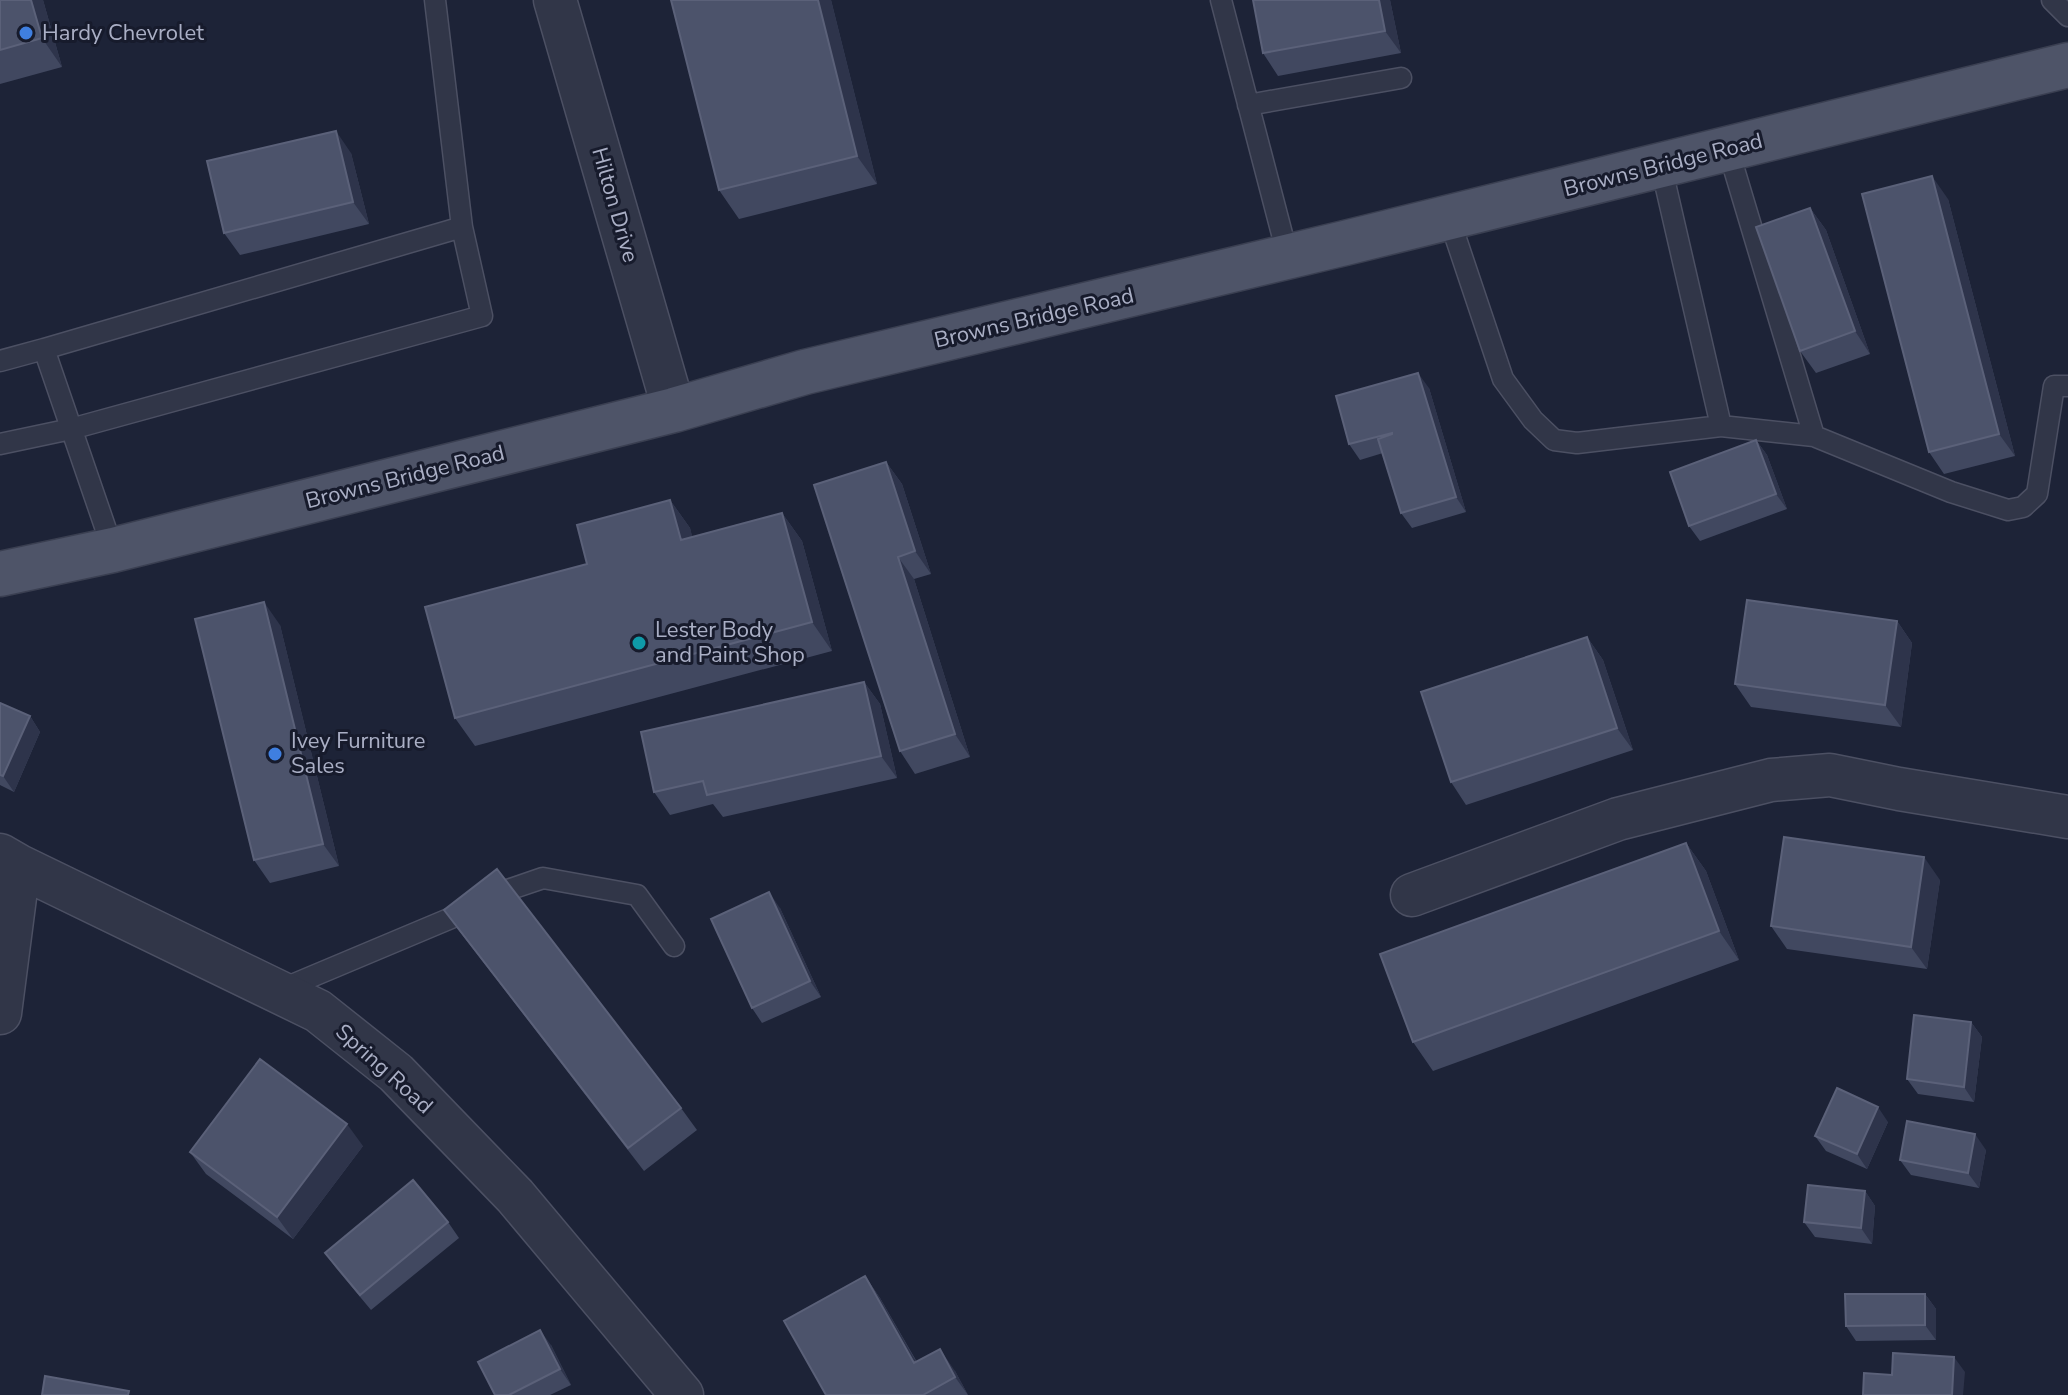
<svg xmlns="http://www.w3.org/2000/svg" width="2068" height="1395" viewBox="0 0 2068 1395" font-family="'Nunito Sans',sans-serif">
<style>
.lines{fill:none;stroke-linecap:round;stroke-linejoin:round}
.lane-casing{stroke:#4c5063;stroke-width:23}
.street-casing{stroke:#4c5063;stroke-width:45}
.primary-casing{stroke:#3a3f51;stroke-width:47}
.lane{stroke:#313648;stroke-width:20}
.street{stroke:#313648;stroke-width:42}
.primary{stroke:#4e5468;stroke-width:44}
.wall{fill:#414860}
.shaded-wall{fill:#2e344b}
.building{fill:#4c536b;stroke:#5b6179;stroke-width:2}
.shop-dot{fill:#3f7fe0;stroke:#171b2c;stroke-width:3}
.culture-dot{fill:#0f9aa8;stroke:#171b2c;stroke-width:3}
.labels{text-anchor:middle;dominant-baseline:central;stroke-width:6;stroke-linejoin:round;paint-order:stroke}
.poi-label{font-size:22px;fill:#aaafc5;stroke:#171b2c;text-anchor:start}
.street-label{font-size:22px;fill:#aaafc5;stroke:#171b2c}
</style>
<rect width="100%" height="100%" fill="#1d2337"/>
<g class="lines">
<g class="lane-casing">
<path id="lane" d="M 435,0 L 462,227
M 1221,0 L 1288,257
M 2052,0 L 2068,16
M 1248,105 L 1401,78
M 1728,149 L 1814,436 L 1951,492 L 2008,510 L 2023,507 L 2037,494 L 2054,386 L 2068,386
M 1661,166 L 1721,426 L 1814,436
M 1449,218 L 1503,379 L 1533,420 L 1554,440 L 1577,443 L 1721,426
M 0,361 L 44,349 L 113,550
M 0,444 L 71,429 L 482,316 L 462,227 L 44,349
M 280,990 L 456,916 L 502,892 L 543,878 L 637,895 L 674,946"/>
</g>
<g class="street-casing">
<path id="street" d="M 555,0 L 674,410
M 0,855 L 19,866 L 318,1011 L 396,1073 L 515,1196 L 682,1395
M 1412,895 L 1618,819 L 1771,780 L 1830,775 L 1899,789 L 2068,817
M 0,1013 L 19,866"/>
</g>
<g class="primary-casing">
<path id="primary" d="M 0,574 L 113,550 L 674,410 L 805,372 L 1345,243 L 2068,65"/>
</g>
<use href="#lane" class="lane"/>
<use href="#street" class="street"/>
<use href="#primary" class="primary"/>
</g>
<path class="wall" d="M 0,0 L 43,0 L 62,67 L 0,84 Z
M 831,0 L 877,184 L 739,219 L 719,190 Z
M 1253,0 L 1390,0 L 1401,53 L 1278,76 L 1263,53 Z
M 351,153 L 369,224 L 240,255 L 224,233 Z
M 1948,199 L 2015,456 L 1944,474 L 1929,452 Z
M 1810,208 L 1826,230 L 1870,354 L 1816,373 L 1800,351 Z
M 1429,388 L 1466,512 L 1412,528 L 1401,513 L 1383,453 L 1360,460 L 1349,444 Z
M 1756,440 L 1767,455 L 1787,509 L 1700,541 L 1689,526 Z
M 886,462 L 902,484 L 931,574 L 914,579 L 970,757 L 915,774 L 900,751 Z
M 670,500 L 690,528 L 692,537 L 782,513 L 802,541 L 832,651 L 475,746 L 455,718 Z
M 1897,621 L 1912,643 L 1901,727 L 1751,707 L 1735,684 Z
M 280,625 L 339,866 L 270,883 L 254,860 Z
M 1587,637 L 1603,660 L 1633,750 L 1466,805 L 1451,782 Z
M 864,682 L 880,704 L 897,778 L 723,817 L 713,804 L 670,815 L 654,792 Z
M 0,703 L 30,716 L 40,732 L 14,792 L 0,785 Z
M 1686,843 L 1706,871 L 1739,960 L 1433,1071 L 1413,1042 Z
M 1940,880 L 1927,969 L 1787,949 L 1771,926 Z
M 780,908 L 821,997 L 762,1023 L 752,1008 Z
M 444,910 L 681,1108 L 697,1130 L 644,1171 L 460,932 Z
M 1971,1022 L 1982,1037 L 1974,1102 L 1918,1094 L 1907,1079 Z
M 1888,1122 L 1867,1169 L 1826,1151 L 1815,1136 Z
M 363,1146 L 293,1239 L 206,1174 L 190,1152 Z
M 1986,1150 L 1979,1188 L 1911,1175 L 1900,1160 Z
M 1865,1191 L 1875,1206 L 1872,1244 L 1815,1237 L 1804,1222 Z
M 448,1222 L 459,1238 L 371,1310 L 336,1268 L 325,1253 Z
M 865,1276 L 880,1298 L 917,1362 L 955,1371 L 968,1395 L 826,1395 Z
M 1925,1294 L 1936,1309 L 1936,1340 L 1856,1341 L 1846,1326 Z
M 551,1345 L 571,1385 L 550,1395 L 495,1395 Z"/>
<path class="shaded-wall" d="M 31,0 L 43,0 L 62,67 L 42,38 Z
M 818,0 L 831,0 L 877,184 L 857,156 Z
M 1379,0 L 1390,0 L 1401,53 L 1385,31 Z
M 336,131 L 351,153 L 369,224 L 353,202 Z
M 1932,176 L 1948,199 L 2015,456 L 1999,434 Z
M 1810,208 L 1826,230 L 1870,354 L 1855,331 Z
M 1418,373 L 1429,388 L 1466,512 L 1456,497 Z
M 1756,440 L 1767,455 L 1787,509 L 1776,494 Z
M 886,462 L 902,484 L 931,574 L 915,551 Z
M 670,500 L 690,528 L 701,568 L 681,540 Z
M 782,513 L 802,541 L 832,651 L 812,622 Z
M 898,557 L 914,579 L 970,757 L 955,734 Z
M 264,602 L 280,625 L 339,866 L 323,844 Z
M 1897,621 L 1912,643 L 1901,727 L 1885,705 Z
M 1587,637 L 1603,660 L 1633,750 L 1617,728 Z
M 864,682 L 880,704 L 897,778 L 881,756 Z
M 30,716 L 40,732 L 14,792 L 3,776 Z
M 1686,843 L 1706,871 L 1739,960 L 1719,931 Z
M 1924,857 L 1940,880 L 1927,969 L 1911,947 Z
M 769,892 L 780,908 L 821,997 L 810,981 Z
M 1971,1022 L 1982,1037 L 1974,1102 L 1964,1087 Z
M 1878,1107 L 1888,1122 L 1867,1169 L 1857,1154 Z
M 347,1124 L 363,1146 L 293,1239 L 277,1217 Z
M 1975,1134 L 1986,1150 L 1979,1188 L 1968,1173 Z
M 1865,1191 L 1875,1206 L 1872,1244 L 1861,1228 Z
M 865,1276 L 880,1298 L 930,1386 L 914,1363 Z
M 1925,1294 L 1936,1309 L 1936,1340 L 1925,1325 Z
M 540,1330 L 551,1345 L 571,1385 L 560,1369 Z
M 940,1349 L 955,1371 L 968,1395 L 955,1377 Z
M 1954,1357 L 1965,1372 L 1963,1395 L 1952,1395 Z"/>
<path class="building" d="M 0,0 L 31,0 L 42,38 L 0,50 Z
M 671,0 L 818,0 L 857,156 L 719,190 Z
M 1253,0 L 1379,0 L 1385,31 L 1263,53 Z
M 336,131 L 353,202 L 224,233 L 207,161 Z
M 1932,176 L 1999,434 L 1929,452 L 1862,194 Z
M 1810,208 L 1855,331 L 1800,351 L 1756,227 Z
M 1418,373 L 1456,497 L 1401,513 L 1378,439 L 1392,434 L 1392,433 L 1349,444 L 1336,396 Z
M 1756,440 L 1776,494 L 1689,526 L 1670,472 Z
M 886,462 L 915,551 L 898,557 L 955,734 L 900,751 L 814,485 Z
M 670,500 L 681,540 L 782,513 L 812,622 L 455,718 L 425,607 L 587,564 L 577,525 Z
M 1747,600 L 1897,621 L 1885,705 L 1735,684 Z
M 264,602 L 323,844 L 254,860 L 195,619 Z
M 1587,637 L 1617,728 L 1451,782 L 1421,692 Z
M 864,682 L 881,756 L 707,795 L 703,781 L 654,792 L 641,732 Z
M 0,703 L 30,716 L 3,776 L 0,775 Z
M 1784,837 L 1924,857 L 1911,947 L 1771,926 Z
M 1686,843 L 1719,931 L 1413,1042 L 1380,954 Z
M 497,869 L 681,1108 L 628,1148 L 444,910 Z
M 769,892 L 810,981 L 752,1008 L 711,919 Z
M 1914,1015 L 1971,1022 L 1964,1087 L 1907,1079 Z
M 260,1059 L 347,1124 L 277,1217 L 190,1152 Z
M 1837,1088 L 1878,1107 L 1857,1154 L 1815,1136 Z
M 1907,1121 L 1975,1134 L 1968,1173 L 1900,1160 Z
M 413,1180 L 448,1222 L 360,1295 L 325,1253 Z
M 1808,1185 L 1865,1191 L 1861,1228 L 1804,1222 Z
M 865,1276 L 914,1363 L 940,1349 L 955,1377 L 923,1395 L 826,1395 L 784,1321 Z
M 1845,1294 L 1925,1294 L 1925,1325 L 1846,1326 Z
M 540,1330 L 560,1369 L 509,1395 L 495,1395 L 478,1362 Z
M 1893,1353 L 1954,1357 L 1952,1395 L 1863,1395 L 1864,1373 L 1892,1375 Z
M 45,1376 L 129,1391 L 128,1395 L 42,1395 Z"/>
<g class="shop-dot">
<circle cx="26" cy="33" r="8"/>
<circle cx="275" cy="754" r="8"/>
</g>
<circle class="culture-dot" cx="639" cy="643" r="8"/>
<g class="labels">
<g class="poi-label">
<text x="42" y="33">Hardy Chevrolet</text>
<text x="655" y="630">Lester Body<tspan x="655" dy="25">and Paint Shop</tspan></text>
<text x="291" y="741">Ivey Furniture<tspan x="291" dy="25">Sales</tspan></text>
</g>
<g class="street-label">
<text transform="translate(1663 165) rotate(-14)">Browns Bridge Road</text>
<text transform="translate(615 205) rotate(74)">Hilton Drive</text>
<text transform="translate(1034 318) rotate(-13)">Browns Bridge Road</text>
<text transform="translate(405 477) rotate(-14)">Browns Bridge Road</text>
<text transform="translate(384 1069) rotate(42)">Spring Road</text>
</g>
</g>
</svg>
